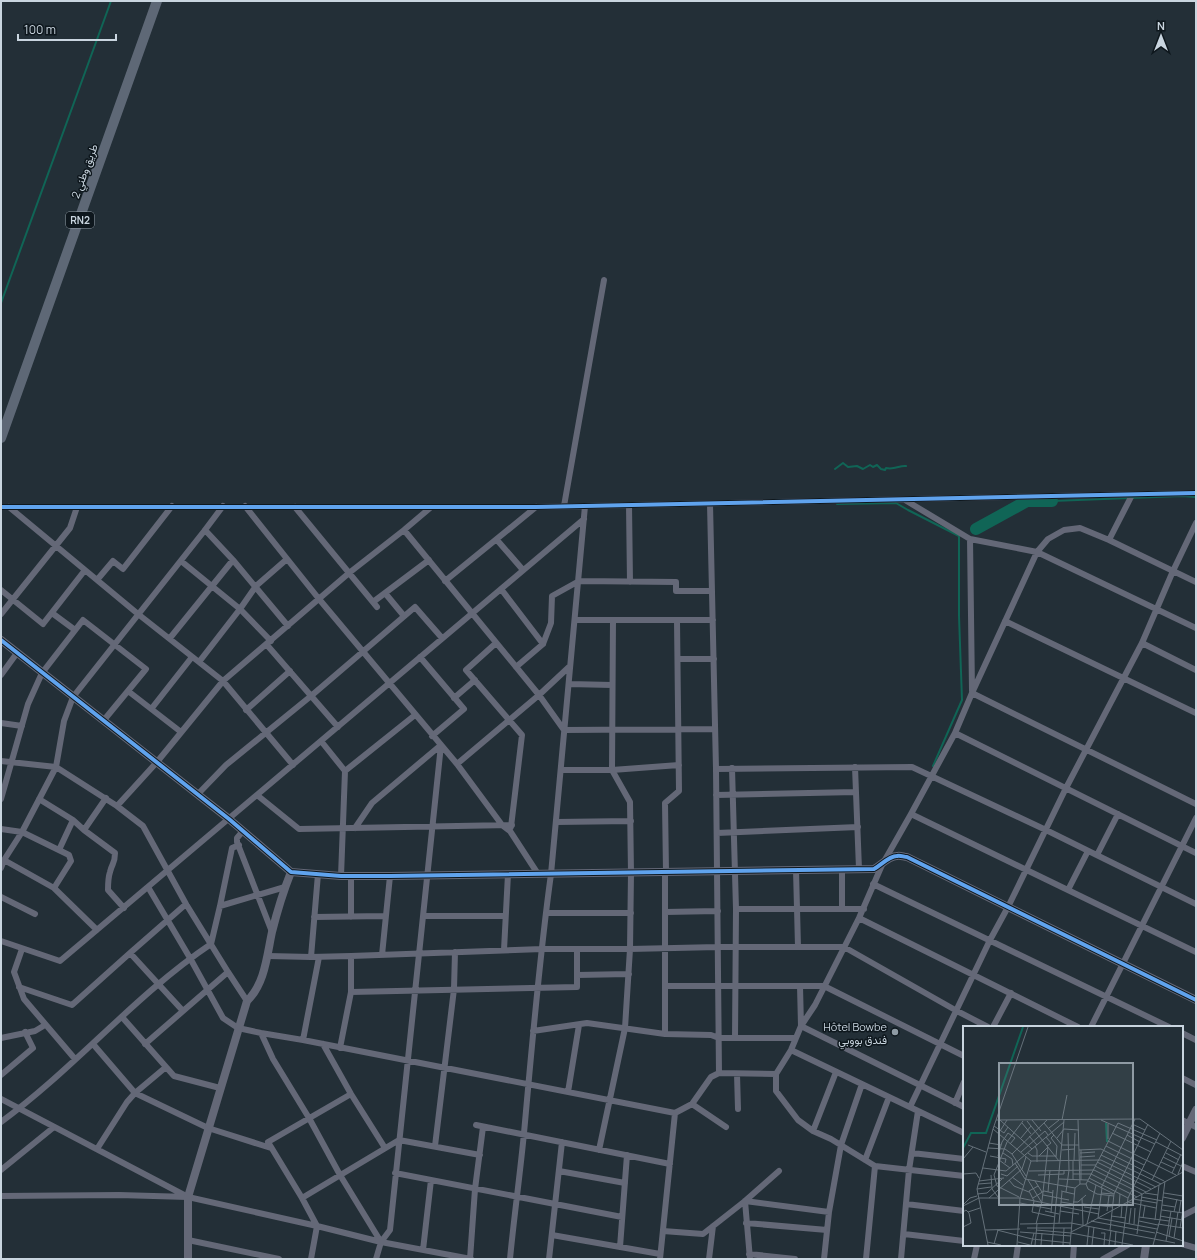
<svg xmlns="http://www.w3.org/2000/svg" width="1197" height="1260" viewBox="0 0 1197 1260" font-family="Manrope,Vazirmatn,sans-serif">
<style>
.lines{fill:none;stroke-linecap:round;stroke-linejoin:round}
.stream{stroke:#106556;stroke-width:2}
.river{stroke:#106556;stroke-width:12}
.minor{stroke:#646877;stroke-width:6}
.tertiary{stroke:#646877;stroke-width:8}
.trunk{stroke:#5e6876;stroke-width:10}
.cycleway-casing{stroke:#0e171d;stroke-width:6}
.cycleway{stroke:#60a3ed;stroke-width:4}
.poi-dot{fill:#8f9ba4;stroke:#0e171d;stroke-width:1.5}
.labels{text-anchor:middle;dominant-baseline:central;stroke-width:3;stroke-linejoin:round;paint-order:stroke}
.shield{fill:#0e171d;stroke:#919ca5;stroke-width:1}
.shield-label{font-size:10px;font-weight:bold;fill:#c9d5df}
.street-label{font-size:11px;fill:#c9d5df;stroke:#0e171d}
.poi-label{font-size:11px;fill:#c9d5df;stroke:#0e171d;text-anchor:end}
.inset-river{fill:none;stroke:#106556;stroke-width:2}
.inset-road{fill:none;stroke:#65717a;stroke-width:1}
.view{fill:#8f9ba4;fill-opacity:0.15;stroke:#8f9ba4;stroke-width:2}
.inset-edge{fill:none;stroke:#c9d5df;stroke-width:2}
</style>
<rect width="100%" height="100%" fill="#232f37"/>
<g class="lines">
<path class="stream" d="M 1,303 L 111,1
M 835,469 L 843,463 L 848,467 L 857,466 L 863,469 L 870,465 L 873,467 L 877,465 L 881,469 L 885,470 L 886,468 C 895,470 900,465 906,466
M 1052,501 L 1182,496 L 1196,497
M 837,504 L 896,503 L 908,510 L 959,536 L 959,616 L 962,700 L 933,766"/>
<path class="river" d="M 976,529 L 1027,501 L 1052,501"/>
<path class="minor" d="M 905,500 L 970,539 L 1037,552 L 1196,628
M 710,504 L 716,769 L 719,1073
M 629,505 L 630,582
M 245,506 L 319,599 L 457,764 L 502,825 L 510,831 L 538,874
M 564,506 L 604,280
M 1,507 C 179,506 357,508 536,507 L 1196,493
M 9,507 L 138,614 L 223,681 L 293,765
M 295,507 L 377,607
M 205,530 L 233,560 L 288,626
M 404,530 L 539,695 L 564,730 L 715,729
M 970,539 L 972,691
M 497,540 L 523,570
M 1109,540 L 1132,495
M 181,561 L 240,609 L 271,641
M 97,580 L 113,561 L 123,569 L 172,506
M 445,581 L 536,507
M 501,589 L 543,644
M 1,590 L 43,624 L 85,570
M 385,593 L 404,616
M 373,602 L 429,560
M 52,613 L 75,630
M 1,614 L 70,528 L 77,507
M 575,620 L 713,620
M 1005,621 L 1196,713
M 170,638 L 233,560
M 496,643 L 466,670 L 522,735 L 511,827
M 1142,643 L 1196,670
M 267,645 L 338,727
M 420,657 L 464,709 L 432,736
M 678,659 L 714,659
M 199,662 L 240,609 L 256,586 L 287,559
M 516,667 L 543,644 L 551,623 L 552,596 L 579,581 L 676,582 L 676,591 L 712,591
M 1,675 L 17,653
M 569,684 L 612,685
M 128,691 L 181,732
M 972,693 L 1196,804
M 454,698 L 475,680
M 152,708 L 192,657
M 246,710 L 290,671
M 1,723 L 22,726
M 955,733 L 1196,853
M 321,741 L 345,771 L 341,876
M 1,761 L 56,767 L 117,806 L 143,826 L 186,904 L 228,972 L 247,1001
M 457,764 L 539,695 L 570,666
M 855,767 L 859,869
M 732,768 L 736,909 L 735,1038
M 716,769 L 912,767 L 1046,830 L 1196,904
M 561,770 L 612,770 L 679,765
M 345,771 L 415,715
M 198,794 L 226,765 L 311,696 L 415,607 L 442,638
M 257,795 L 299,829 L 512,825
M 716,795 L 856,792
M 1,799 L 28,704 L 42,673 L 83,620 L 146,669 L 104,720
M 39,799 L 73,820 L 84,830 L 115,853 C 115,864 112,863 110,872 C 108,878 108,884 108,890 L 124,908
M 117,806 L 157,762 L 223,681 L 349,573 L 404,530 L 430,508
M 911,814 L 1196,952
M 556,822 L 631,821
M 355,828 L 372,803 L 441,745
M 1,829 L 22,832 L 69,855 L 71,861 L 54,888
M 84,830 L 106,798
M 243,831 L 237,838 L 237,842 L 272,932
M 717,833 L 858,827
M 59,850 L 73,820
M 1097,855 L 1118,814
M 4,860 L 54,888 L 97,930
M 1,868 L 4,860 L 22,832 L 56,767 L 64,721 L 73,697 L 205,530 L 223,506
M 796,870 L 798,947
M 665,872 L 665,1034
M 666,872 L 665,803 L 679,791 L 677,621
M 873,884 L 1169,1027
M 148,887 L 190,958 L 223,1018 L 238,1028 L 261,1033 L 303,1040 L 675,1113 L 692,1104 L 711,1077 L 719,1073 L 776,1074
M 1068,890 L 1088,851
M 1,897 L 35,914
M 220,906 L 285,887
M 736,909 L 864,909
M 842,909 L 842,870
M 665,912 L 718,911
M 546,913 L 631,913
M 423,916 L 505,916
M 314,917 L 385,916
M 351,917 L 351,876
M 859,918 L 1078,1027
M 1,941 L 60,961 L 584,519
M 22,949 L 14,972 L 24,999 L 75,1059
M 504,950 L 508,874
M 130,953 L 183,1011
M 382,955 L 390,876
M 268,956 L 311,957 L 351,956 L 542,949 L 630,949 L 718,947 L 844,947 L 957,1011 L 988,1027
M 311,957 L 318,874
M 577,975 L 629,974
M 665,986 L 824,986 L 964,1056
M 800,986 L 801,1026 L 964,1107
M 19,987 L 72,1005 L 130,953 L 186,904
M 351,992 L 577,987 L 577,949
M 122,1017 L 174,1076 L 220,1088
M 993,1027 L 1011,993
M 1091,1027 L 1196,818
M 533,1031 L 587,1023 L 665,1034 L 711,1035 L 719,1038 L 796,1038
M 261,1033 L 273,1059 L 309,1118 L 340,1175 L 381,1242
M 1182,1033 L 1196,1040
M 1,1038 L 35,1031 L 45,1025
M 303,1040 L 319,957
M 93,1044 L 135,1093 L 208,1128 L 271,1148
M 145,1044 L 228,972
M 323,1044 L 351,1094 L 385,1148
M 340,1048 L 351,992 L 351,956
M 791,1050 L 964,1133
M 737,1074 L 738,1109
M 1,1075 L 33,1048 L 25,1032
M 1182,1078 L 1196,1085
M 568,1092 L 579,1025
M 1,1099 L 186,1196
M 955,1103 L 964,1082
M 692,1104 L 726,1127
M 910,1107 L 990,940 L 1008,907 L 1066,788 L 1142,643 L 1173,571 L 1196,523
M 1182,1120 L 1196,1127
M 1,1122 C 75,1068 135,995 211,944 L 220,906 L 232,848 L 239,845
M 476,1125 L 670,1164
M 813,1131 L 836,1072
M 435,1146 L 454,989 L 455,952
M 97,1149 L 127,1102 L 135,1093 L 166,1067
M 599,1150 L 625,1028 L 630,949 L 631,873 L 630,802 L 612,770 L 613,620
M 912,1153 L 964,1159
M 865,1160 L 889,1097
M 1182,1166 L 1196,1172
M 1,1170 L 54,1127
M 559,1171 L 625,1183
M 395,1173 L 622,1217
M 964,1176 L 875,1166 L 831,1139 L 813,1131 L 798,1120 L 776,1091 L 776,1074 L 791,1050 L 801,1026 L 815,1005 L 859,918 L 882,865 L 911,814 L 955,733 L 972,693 L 1037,552 L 1048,539 L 1064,530 L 1080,528 L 1109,540 L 1196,582
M 1,1196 L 119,1195 L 188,1197 L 317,1226 L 381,1242 L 471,1259
M 302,1198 L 399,1140 L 480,1155
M 745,1201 L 829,1212
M 745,1201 L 750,1259
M 906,1204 L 964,1211
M 1182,1216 L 1196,1209
M 746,1223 L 827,1230
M 663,1231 L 703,1234 L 745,1201 L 779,1171
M 904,1234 L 964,1241
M 552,1235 L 660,1254
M 188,1240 L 279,1259
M 1182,1244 L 1196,1248
M 620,1247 L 627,1155
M 423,1250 L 431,1180
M 749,1254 L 795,1259
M 311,1259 L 317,1226 L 302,1198 L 268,1142 L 351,1094
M 376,1259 L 381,1242 L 390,1230 L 441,745
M 470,1259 L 475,1189 L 483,1127
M 510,1259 C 514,1217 520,1175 524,1133 C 532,1046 539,960 551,874 L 585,506
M 549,1259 L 562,1142
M 660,1259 L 675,1113
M 709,1259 L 713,1226
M 824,1259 L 829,1212 L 841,1145 L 862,1084
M 866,1259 L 875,1166
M 901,1259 L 909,1170 L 918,1111
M 974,1259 L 977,1245
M 1016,1259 L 1018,1245
M 1073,1259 L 1074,1245
M 1103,1259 L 1128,1245"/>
<path class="tertiary" d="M 1,640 L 229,819 L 291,872 L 341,876 L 390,876 L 874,869 C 881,865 889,856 897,856 C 900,855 904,857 907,857 L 1196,1000
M 1182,1138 L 1196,1110
M 188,1259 L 188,1197 L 247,1001 C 265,984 267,955 272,932 C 277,912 283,892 291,872
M 1144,1259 L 1146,1245"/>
<path class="trunk" d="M 1,438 L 157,1"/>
<g class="cycleway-casing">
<path id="cycleway" d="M 1,507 C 179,506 357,508 536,507 L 1196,493
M 1,640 L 229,819 L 291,872 L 341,876 L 390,876 L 874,869 C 881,865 889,856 897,856 C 900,855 904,857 907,857 L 1196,1000"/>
</g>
<use href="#cycleway" class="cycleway"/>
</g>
<circle class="poi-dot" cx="895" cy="1032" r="4"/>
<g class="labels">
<rect class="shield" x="66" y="212" width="28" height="16" rx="3"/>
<g class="shield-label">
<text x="80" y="220">RN2</text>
</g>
<g class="street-label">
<text transform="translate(84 171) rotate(-70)">طريق وطني 2</text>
</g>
<g class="poi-label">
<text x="887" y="1026">Hôtel Bowbe<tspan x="887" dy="13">فندق بووبي</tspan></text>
</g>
</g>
<g transform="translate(963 1026)">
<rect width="220" height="220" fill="#232f37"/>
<path class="inset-river" d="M 143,97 L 144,116M 0,122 L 8,107 L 23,107 L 60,1"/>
<path class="inset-road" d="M 33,94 L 177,93 L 220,124M 37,94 L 69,123M 69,94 L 78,105M 99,94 L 104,69M 115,94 L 117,158M 138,94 L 192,118M 64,95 L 96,135M 59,97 L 68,108M 81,97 L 99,119 L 116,119M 145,98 L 145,113M 169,98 L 182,104M 31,100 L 41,107 L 45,101M 86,102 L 96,94M 30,103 L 68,135 L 138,134 L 193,161M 37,105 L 44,94M 149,107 L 188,126M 91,109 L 88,112 L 94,120 L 93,131M 164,109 L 177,116M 66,110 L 74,119M 83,111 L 88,117 L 84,120M 58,112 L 68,100M 94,112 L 101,103 L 116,104M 145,115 L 213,149M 193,116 L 220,130M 26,117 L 38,119M 5,119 L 23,126M 72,120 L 74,124 L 74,136M 143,120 L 181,139M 25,122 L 42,123 L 49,128 L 63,150M 99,124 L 112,123M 116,124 L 138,123 L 201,155M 118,124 L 118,154M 58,126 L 82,105 L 85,109M 40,127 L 49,133 L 50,139M 65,127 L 69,130 L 93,130M 117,127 L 132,126M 203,127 L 216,134M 49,128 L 84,94M 138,129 L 198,158M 27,130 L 43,133 L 42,137M 35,130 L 39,116 L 45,107 L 52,112 L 47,118M 76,130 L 85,121M 117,131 L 132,130M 200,131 L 220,141M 0,133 L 10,121M 36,134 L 47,142M 110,135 L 110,153M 111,135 L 112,107M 134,136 L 188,163M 198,136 L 211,142M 52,137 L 62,153 L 112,162M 118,139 L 133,139M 132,140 L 183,166M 20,142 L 43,145 L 101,96M 66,145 L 131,144 L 179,168 L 174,208M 209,147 L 218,128M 0,148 L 13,147 L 16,152M 38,148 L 44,150 L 55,140M 110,148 L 128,148 L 174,171M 215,148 L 220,136M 28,149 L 29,163 L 35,171M 75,149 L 101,148 L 101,144M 49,151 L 60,159M 126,152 L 165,172M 96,153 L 125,154M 46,154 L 51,160 L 66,166M 65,154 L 79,177M 189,154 L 208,115M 16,155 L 41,152M 72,155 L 79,166M 125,155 L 151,168M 15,158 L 28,157M 123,158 L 155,97 L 194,114M 123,158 L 125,163 L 134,168 L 151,170M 75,160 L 66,165 L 71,175 L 69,186 L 92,191M 138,162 L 172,93M 139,162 L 135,192 L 194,203M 14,163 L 28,161M 98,165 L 111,168M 85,166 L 87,144M 103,166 L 106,144 L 105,107M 138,167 L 150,168M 182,167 L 195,169M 201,167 L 220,170M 14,168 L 24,167 L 39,153M 80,169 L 106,174M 56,171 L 34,160 L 31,149 L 44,116 L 60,95M 178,171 L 200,175M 200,171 L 220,175M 26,172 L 59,143 L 63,131M 70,172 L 81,165 L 90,167M 119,172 L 120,199M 170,173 L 194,177M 98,176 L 110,178M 110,176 L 115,176 L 123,169M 165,176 L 193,182M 57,177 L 88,183M 120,178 L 150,181M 0,179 L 7,172 L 14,170M 199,179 L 212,181M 0,180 L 16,172 L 57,172 L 136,188M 156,180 L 157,168M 121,181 L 136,183M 199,184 L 220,187M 82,185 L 96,188M 97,185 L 116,188M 144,185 L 146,170M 0,186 L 3,184 L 6,187 L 8,197 L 0,201M 5,186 L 17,182M 211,186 L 214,173M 88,187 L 90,164M 216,187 L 218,174M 148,190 L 163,192M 197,190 L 220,194M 176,191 L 206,195M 158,192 L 159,179M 180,192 L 182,180M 192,194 L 196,159M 128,195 L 192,207M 176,195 L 195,199M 96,197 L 99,166M 57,198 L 108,197 L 212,217M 73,198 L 79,175 L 85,121M 124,198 L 220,146M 166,198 L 168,182M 171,198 L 172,182M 195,198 L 220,202M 64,202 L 108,202M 217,202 L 220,184M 22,204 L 57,203M 34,204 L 69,213 L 107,217M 73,204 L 108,207 L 170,219M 147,204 L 151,168 L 185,98M 57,206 L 108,210M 108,206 L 124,198 L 133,159M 193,206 L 220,215M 138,207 L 142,207 L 141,219M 206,210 L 209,192M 211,212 L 215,186M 203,215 L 208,185M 24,216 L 38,219M 55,216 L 67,219M 31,218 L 35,204M 25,219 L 14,163 L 30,103 L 65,1M 54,219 L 57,172 L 68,135M 68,219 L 71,207M 72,219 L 74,198M 78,219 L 79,207M 89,219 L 101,94M 100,219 L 101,202M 107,219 L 112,162 L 117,158 L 123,158M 124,219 L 126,200M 129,219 L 131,201M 146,219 L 148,204M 152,219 L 153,205M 159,219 L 165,172 L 197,107M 190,219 L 197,194 L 202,155"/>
<path class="view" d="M 36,37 L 170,37 L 170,179 L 36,179 Z"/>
<rect width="220" height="220" class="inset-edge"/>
</g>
<rect width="1197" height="1260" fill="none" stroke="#c9d5df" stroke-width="4"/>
<g transform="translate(1161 36)" stroke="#0e171d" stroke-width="3" paint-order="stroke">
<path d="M0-3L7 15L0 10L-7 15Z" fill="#c9d5df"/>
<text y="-6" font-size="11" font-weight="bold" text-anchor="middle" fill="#c9d5df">N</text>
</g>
<path d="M18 34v6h98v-6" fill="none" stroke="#c9d5df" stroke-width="2"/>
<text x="24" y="34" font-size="12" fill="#c9d5df" stroke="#0e171d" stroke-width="3" paint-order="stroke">100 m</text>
</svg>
